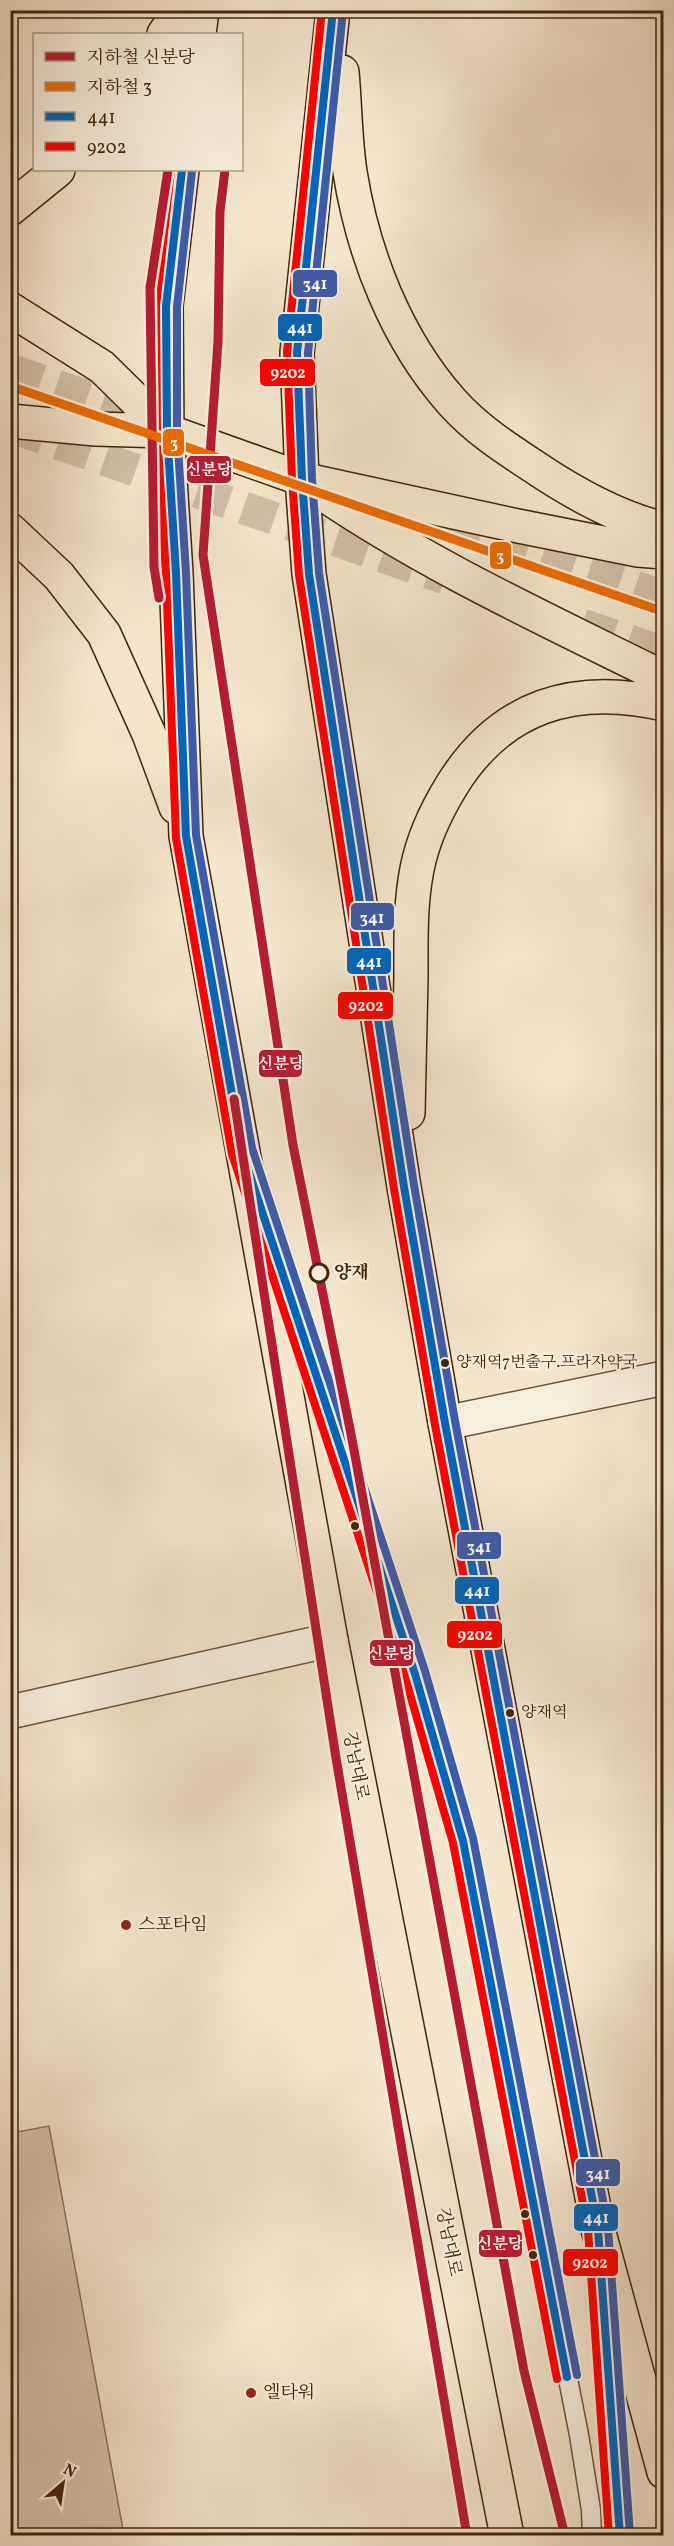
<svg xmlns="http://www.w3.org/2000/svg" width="674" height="2546" viewBox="0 0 674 2546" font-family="Vollkorn,'Noto Serif KR',serif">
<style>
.green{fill:#d5c5ab;stroke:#8c765a;stroke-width:1.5}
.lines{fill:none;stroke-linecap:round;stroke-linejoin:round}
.primary-tunnel{stroke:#d0c0a5;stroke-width:33;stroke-dasharray:33 16;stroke-linecap:butt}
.lane-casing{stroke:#6e5639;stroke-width:21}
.street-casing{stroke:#6e5639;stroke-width:36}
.primary-casing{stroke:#422608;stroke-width:36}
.lane{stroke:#f7efde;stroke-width:18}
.street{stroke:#f7efde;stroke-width:33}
.primary{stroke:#f3e6cc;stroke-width:33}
.bus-1-casing{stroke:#f7efde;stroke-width:12}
.bus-2-casing{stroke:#f7efde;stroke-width:12}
.bus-3-casing{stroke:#f7efde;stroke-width:12}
.bus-1{stroke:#0065bd;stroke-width:8}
.bus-2{stroke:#f00;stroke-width:8}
.bus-3{stroke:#3d5bab;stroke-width:8}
.metro-1-casing{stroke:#f7efde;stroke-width:14}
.metro-2-casing{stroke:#f7efde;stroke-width:14}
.metro-1{stroke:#b81b30;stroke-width:9}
.metro-2{stroke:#ed6c00;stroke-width:9}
.stop-dot{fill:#f7efde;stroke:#422608;stroke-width:3}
.bus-dot{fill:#422608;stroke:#f7efde;stroke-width:2}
.poi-dot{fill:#8f2418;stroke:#f7efde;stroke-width:2}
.labels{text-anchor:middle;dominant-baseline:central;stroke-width:4.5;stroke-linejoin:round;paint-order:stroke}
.bus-label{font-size:16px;fill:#422608;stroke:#f7efde;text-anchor:start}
.stop-label{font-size:18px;font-weight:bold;fill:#422608;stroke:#f7efde;text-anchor:start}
.street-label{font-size:18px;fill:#422608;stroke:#f7efde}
.poi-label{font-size:18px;fill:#422608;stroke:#f7efde;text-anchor:start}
.line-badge{stroke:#f7efde;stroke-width:2}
.badge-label{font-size:16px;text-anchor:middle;font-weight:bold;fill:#fff}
</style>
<rect width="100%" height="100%" fill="#f3e6cc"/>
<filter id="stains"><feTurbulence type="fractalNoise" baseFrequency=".00333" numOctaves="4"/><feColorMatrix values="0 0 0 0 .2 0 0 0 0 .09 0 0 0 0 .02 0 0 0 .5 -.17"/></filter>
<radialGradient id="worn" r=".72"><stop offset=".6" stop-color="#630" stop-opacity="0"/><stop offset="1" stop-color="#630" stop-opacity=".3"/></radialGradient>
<path class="green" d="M 49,2126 L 124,2535 L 11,2535 L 11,2133 Z"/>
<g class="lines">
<path class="primary-tunnel" d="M 10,370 L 163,423
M 12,427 L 445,578
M 450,523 L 664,597
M 582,625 L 664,653"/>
<g class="lane-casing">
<path id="lane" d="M 273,1243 L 415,1674 L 463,1841 L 579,2435 L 591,2510 L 592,2536
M 603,2292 L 620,2536"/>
</g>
<g class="street-casing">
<path id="street" d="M 445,1423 L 664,1378
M 10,1712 L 331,1640"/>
</g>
<g class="primary-casing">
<path id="primary" d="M 333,10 L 297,353 L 302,479 L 309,574 L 404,1187 L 445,1423 L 598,2229 L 664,2472
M 164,34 L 181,10
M 199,34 L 202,10
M 342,72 C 345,105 345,139 350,172 C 363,254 396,339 452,402 C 475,428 504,447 533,466 C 573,493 617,518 664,529
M 182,170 L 166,306 L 167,431 L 176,573 L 186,836 L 331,1640 L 507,2536
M 10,209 L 58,170
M 10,309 L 102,367 L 167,431
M 10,421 L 96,429 L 167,431 L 302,479 L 513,525 L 638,550 L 664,552
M 313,487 C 423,563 545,619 664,678
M 10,530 L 59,576 L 104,634 L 149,734 L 176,807
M 408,1113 C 409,1068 410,1023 411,977 C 411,941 410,904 417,869 C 423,838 436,811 452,785 C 501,706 574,683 664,704"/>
</g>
<use href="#lane" class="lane"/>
<use href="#street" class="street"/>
<use href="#primary" class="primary"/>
<g class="bus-1-casing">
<path id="bus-1" d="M 333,10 L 297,353 L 302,479 L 309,574 L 404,1187 L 445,1423 L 598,2229 L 620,2536
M 182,170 L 166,306 L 167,431 L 176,573 L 186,836 L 242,1151 L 415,1674 L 463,1841 L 567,2377"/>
</g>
<g class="bus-2-casing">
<path id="bus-2" d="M 322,10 L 287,352 L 292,479 L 299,575 L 394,1189 L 435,1425 L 588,2230 L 609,2536
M 171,170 L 156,306 L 157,432 L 166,574 L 176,838 L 232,1154 L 405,1677 L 453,1843 L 557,2379"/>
</g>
<g class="bus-3-casing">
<path id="bus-3" d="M 343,11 L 308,353 L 312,478 L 319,573 L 414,1185 L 455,1421 L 608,2227 L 630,2535
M 192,171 L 177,307 L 177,431 L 186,573 L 196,835 L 252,1148 L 425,1671 L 473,1838 L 577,2375"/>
</g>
<use href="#bus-1" class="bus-1"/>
<use href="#bus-2" class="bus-2"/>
<use href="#bus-3" class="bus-3"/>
<g class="metro-1-casing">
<path id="metro-1" d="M 225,170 L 220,211 L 218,342 L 203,555 L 293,1145 L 351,1434 L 524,2371 L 565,2536
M 159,598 L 154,567 L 150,288 L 168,170
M 234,1099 L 336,1758 L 467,2536"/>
</g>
<g class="metro-2-casing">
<path id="metro-2" d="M 10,386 L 664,612"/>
</g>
<use href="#metro-1" class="metro-1"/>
<use href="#metro-2" class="metro-2"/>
</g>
<circle class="stop-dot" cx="319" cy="1273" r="9"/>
<g class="bus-dot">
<circle cx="445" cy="1363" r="5"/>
<circle cx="355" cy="1526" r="5"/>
<circle cx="510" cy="1713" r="5"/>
<circle cx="525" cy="2214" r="5"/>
<circle cx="533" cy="2255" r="5"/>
</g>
<g class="poi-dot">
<circle cx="126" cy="1925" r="6"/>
<circle cx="251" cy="2393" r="6"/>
</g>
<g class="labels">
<g class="bus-label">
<text x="456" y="1363">양재역7번출구.프라자약국</text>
<text x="521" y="1713">양재역</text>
</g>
<g class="stop-label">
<text x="334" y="1273">양재</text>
</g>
<g class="street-label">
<text transform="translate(355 1766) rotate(79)">강남대로</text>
<text transform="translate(448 2242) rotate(79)">강남대로</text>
</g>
<g class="poi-label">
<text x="138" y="1925">스포타임</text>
<text x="263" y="2393">엘타워</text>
</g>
</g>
<g class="line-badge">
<rect x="292" y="269" width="46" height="29" rx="6" fill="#3d5bab"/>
<rect x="277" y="313" width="46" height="29" rx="6" fill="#0065bd"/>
<rect x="259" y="358" width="57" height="29" rx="6" fill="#f00"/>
<rect x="162" y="428" width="23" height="29" rx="6" fill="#ed6c00"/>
<rect x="186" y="455" width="46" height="29" rx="6" fill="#b81b30"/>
<rect x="489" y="541" width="23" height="29" rx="6" fill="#ed6c00"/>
<rect x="350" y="902" width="45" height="29" rx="6" fill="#3d5bab"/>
<rect x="346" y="947" width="46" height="28" rx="6" fill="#0065bd"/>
<rect x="337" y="991" width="57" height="29" rx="6" fill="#f00"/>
<rect x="258" y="1049" width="45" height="29" rx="6" fill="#b81b30"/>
<rect x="456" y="1531" width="46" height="29" rx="6" fill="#3d5bab"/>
<rect x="454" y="1576" width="46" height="29" rx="6" fill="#0065bd"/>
<rect x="446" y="1620" width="57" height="29" rx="6" fill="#f00"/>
<rect x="369" y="1639" width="45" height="28" rx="6" fill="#b81b30"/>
<rect x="575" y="2158" width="46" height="29" rx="6" fill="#3d5bab"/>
<rect x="573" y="2203" width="46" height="29" rx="6" fill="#0065bd"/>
<rect x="478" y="2229" width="45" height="29" rx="6" fill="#b81b30"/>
<rect x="562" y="2248" width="57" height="29" rx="6" fill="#f00"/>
</g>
<g class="badge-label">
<text x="315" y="289">341</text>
<text x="300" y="333">441</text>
<text x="288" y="378">9202</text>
<text x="174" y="448">3</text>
<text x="209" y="475">신분당</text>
<text x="500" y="561">3</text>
<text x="372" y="923">341</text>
<text x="369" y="967">441</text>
<text x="366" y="1011">9202</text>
<text x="281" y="1069">신분당</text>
<text x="479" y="1552">341</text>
<text x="477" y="1596">441</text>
<text x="475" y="1640">9202</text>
<text x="391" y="1659">신분당</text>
<text x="598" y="2179">341</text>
<text x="596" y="2223">441</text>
<text x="500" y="2249">신분당</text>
<text x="590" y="2268">9202</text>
</g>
<rect width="674" height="2546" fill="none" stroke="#f3e6cc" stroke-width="36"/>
<rect x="12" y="12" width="650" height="2522" fill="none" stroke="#422608" stroke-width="3"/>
<rect x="18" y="18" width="638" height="2510" fill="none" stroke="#422608" stroke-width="1.5"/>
<rect x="33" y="33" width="210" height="138" fill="#f7efde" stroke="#af9f88" stroke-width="1.5"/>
<rect x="45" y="52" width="30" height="9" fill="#b81b30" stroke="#af9f88" stroke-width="1.5"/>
<text x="87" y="63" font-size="18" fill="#422608">지하철 신분당</text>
<rect x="45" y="82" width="30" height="9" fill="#ed6c00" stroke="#af9f88" stroke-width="1.5"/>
<text x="87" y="93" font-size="18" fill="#422608">지하철 3</text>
<rect x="45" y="112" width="30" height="9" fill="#0065bd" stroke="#af9f88" stroke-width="1.5"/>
<text x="87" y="123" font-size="18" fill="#422608">441</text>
<rect x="45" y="142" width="30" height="9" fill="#ff0000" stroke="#af9f88" stroke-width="1.5"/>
<text x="87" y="153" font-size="18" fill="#422608">9202</text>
<g transform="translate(63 2483) rotate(29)" stroke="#f7efde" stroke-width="4.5" paint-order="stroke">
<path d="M0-4.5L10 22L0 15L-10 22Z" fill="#422608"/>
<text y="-9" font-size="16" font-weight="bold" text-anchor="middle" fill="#422608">N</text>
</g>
<rect width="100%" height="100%" filter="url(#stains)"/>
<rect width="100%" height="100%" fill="url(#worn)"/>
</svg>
